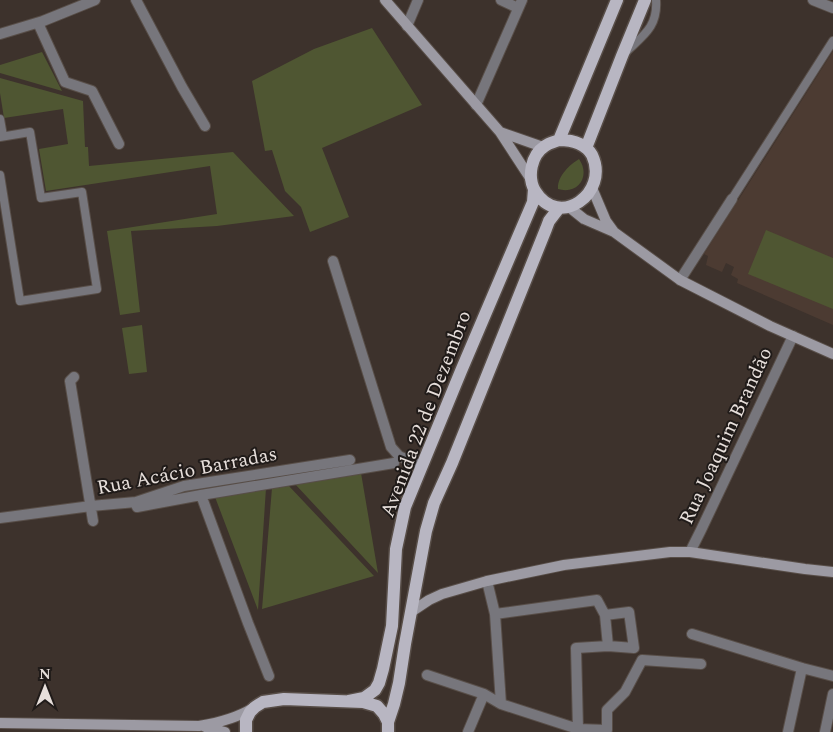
<svg xmlns="http://www.w3.org/2000/svg" width="833" height="732" viewBox="0 0 833 732" font-family="Spectral,serif">
<style>
.built{fill:#4c3b32}
.green{fill:#4f5632}
.lines{fill:none;stroke-linecap:round;stroke-linejoin:round}
.lane-casing{stroke:#584e48;stroke-width:10}
.street-casing{stroke:#584e48;stroke-width:12}
.secondary-casing{stroke:#584e48;stroke-width:12}
.primary-casing{stroke:#584e48;stroke-width:15}
.lane{stroke:#77767c;stroke-width:8}
.street{stroke:#77767c;stroke-width:10}
.secondary{stroke:#9c9aa3;stroke-width:10}
.primary{stroke:#b8b6c2;stroke-width:12}
.labels{text-anchor:middle;dominant-baseline:central;stroke-width:4;stroke-linejoin:round;paint-order:stroke}
.street-label{font-size:20px;fill:#e6deda;stroke:#201b19}
</style>
<rect width="100%" height="100%" fill="#3d322c"/>
<path class="built" d="M 833,51 L 833,325 L 737,283 L 738,279 L 731,275 L 734,267 L 726,263 L 722,272 L 706,265 L 708,256 L 704,254 Z"/>
<path class="green" d="M 372,28 L 422,105 L 322,148 L 349,217 L 310,232 L 301,207 L 285,191 L 272,150 L 265,151 L 252,81 L 314,49 Z
M 42,52 L 62,91 L 0,73 L 0,65 Z
M 0,78 L 83,101 L 85,147 L 88,147 L 89,166 L 233,152 L 294,216 L 217,226 L 131,231 L 140,312 L 120,315 L 107,231 L 217,214 L 210,166 L 46,191 L 39,149 L 68,144 L 63,109 L 4,118 L 0,93 Z
M 579,159 C 591,176 578,195 558,189 C 557,177 569,165 579,159 Z
M 766,230 L 833,258 L 833,309 L 748,274 Z
M 142,325 L 147,372 L 129,374 L 122,328 Z
M 361,473 L 378,573 L 295,484 Z
M 288,485 L 374,576 L 262,609 L 272,488 Z
M 266,488 L 258,610 L 215,497 Z"/>
<g class="lines">
<g class="lane-casing">
<path id="lane" d="M 627,51 C 644,35 658,26 656,0
M 0,119 L 3,136
M 0,137 L 30,132 L 41,198 L 82,192 L 97,289 L 20,301 L 0,175
M 732,199 L 833,41"/>
</g>
<g class="street-casing">
<path id="street" d="M 136,0 L 182,87 L 205,126
M 501,0 L 518,8
M 813,0 L 833,8
M 38,23 L 65,82 L 92,91 L 119,144
M 407,26 L 418,0
M 0,34 L 43,21 L 95,0
M 476,105 L 522,0
M 333,261 L 391,447 L 399,456 L 422,466
M 680,280 L 732,199
M 74,377 L 70,381 L 93,521
M 201,495 L 248,623 L 269,676
M 137,507 L 201,495 L 394,463
M 0,518 L 91,506 L 136,502 L 184,486 L 350,460
M 690,552 L 701,530 L 793,336
M 487,581 L 495,614 L 501,704
M 495,614 L 597,600 L 605,615
M 692,634 L 802,668 L 833,676
M 642,660 L 701,664
M 427,675 L 484,694 L 501,704 L 578,729 L 607,730 L 607,710 L 625,692 L 642,660
M 468,732 L 484,694
M 577,732 L 578,729 L 576,648 L 608,646 L 634,648 L 629,612 L 605,615 L 608,646
M 788,732 L 802,668
M 825,732 L 833,694"/>
</g>
<g class="secondary-casing">
<path id="secondary" d="M 385,0 L 500,132 L 532,181
M 500,132 L 543,147
M 592,188 L 606,221 L 614,232
M 569,207 L 584,219 L 614,232 L 680,280 L 770,326 L 833,354
M 411,612 L 429,600 L 442,594 L 487,581 L 564,565 L 670,552 L 690,552 L 805,569 L 833,572
M 0,723 L 199,726 C 217,723 237,718 253,708
M 205,727 L 225,732"/>
</g>
<g class="primary-casing">
<path id="primary" d="M 559,140 C 573,140 585,143 592,155 C 610,193 559,230 535,191 C 527,177 531,155 545,146 C 549,143 554,142 559,140 Z
M 559,140 L 617,0
M 586,148 L 622,56 L 645,0
M 349,701 L 364,698 L 375,690 L 379,683 L 383,669 L 392,626 L 396,549 L 405,507 L 461,371 L 533,202 L 534,189
M 246,732 L 246,720 L 250,712 L 255,707 L 263,702 L 284,699 L 363,702 L 377,706 L 384,714 L 388,722
M 388,732 L 388,722 L 394,704 L 399,683 L 405,644 L 426,531 L 434,503 L 452,463 L 546,229 L 549,221 L 559,208"/>
</g>
<use href="#lane" class="lane"/>
<use href="#street" class="street"/>
<use href="#secondary" class="secondary"/>
<use href="#primary" class="primary"/>
</g>
<g class="labels">
<g class="street-label">
<text transform="translate(426 414) rotate(-69)">Avenida 22 de Dezembro</text>
<text transform="translate(726 436) rotate(-65)">Rua Joaquim Brandão</text>
<text transform="translate(187 471) rotate(-11)">Rua Acácio Barradas</text>
</g>
</g>
<g transform="translate(45 687)" stroke="#201b19" stroke-width="4" paint-order="stroke">
<path d="M0-4L9 19L0 12L-9 19Z" fill="#e6deda"/>
<text y="-8" font-size="14" font-weight="bold" text-anchor="middle" fill="#e6deda">N</text>
</g>
</svg>
